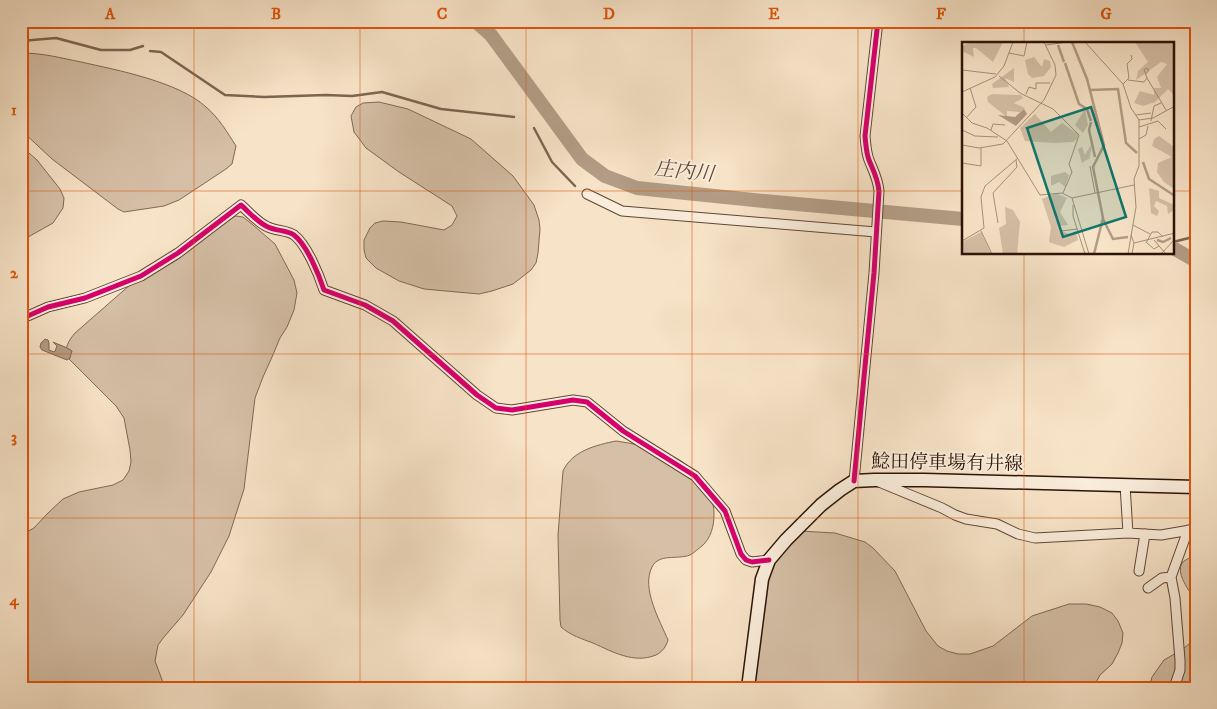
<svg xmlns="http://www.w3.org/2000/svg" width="1217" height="709" viewBox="0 0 1217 709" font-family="'IM FELL DW Pica','Noto Serif JP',serif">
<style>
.green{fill:#d5bfa6;stroke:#816856}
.water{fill:#b29c85;stroke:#7d6552}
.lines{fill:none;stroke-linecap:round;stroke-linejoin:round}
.stream{stroke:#7d6552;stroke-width:2.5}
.river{stroke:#b29c85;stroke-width:14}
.street-casing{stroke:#604636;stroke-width:11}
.secondary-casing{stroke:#2d1206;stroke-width:15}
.street{stroke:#faeddb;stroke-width:9}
.secondary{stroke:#faeddb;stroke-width:12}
.cycleway-casing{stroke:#faeddb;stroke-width:8}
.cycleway{stroke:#d6006c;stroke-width:5}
.grid{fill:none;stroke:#df550c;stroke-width:1;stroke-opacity:0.55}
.labels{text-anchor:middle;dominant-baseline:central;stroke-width:4;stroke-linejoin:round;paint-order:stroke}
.street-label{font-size:19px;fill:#2d1206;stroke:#faeddb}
.water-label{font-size:20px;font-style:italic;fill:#624939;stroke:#faeddb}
.inset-river{fill:none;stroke:#b29c85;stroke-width:2.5}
.inset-road{fill:none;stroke:#a68f7a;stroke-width:1}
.view{fill:#0f766e;fill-opacity:0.15;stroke:#0f766e;stroke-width:2.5}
.inset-edge{fill:none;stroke:#2d1206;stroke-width:2.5}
.neatline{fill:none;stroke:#df550c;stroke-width:2}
.grid-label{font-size:16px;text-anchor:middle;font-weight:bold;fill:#df550c}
</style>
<rect width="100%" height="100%" fill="#f7e3c7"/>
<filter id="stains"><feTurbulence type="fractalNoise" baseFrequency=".004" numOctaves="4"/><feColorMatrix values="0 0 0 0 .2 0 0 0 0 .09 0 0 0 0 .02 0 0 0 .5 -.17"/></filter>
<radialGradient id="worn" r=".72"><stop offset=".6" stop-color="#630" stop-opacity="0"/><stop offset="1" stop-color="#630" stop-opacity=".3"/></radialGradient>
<path class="green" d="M 21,53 C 43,53 61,58 81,62 C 117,70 179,82 206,107 C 219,118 227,132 236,146 L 232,164 L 226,169 L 179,200 L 164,206 L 124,212 L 118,209 L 52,159 L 21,130 Z
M 379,102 L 408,109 L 471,139 L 513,176 L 534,205 L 539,220 L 540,229 L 538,253 L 536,263 L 531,270 L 513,284 L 492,291 L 479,294 L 424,289 L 399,281 L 376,268 L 366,258 L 364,250 L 364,240 L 370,228 L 375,223 L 383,221 L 401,222 L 444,230 L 452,225 L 457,216 L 452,206 L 399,172 L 366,148 L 354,132 L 351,116 L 356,107 L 363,103 Z
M 21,153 L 29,153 L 37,160 L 60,189 L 64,198 L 63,208 L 53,223 L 21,241 Z
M 236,216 L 243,217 L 253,225 L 275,244 L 294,280 L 297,293 L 294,310 L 287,327 L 280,338 L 272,357 L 263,377 L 255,398 L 244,489 L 229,536 L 211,572 L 183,615 L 164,637 L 158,645 L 155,661 L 165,688 L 21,688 L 21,535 L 34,528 L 48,513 L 63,499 L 79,492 L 113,485 L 123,480 L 129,471 L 131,462 L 130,450 L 124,418 L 116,406 L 67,357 C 64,348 69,340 75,333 L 131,284 L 175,261 L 232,218 Z
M 616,441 C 642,445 670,450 690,468 C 695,472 699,478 702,483 C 710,493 714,501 714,514 C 714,526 711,538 702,546 C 699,548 694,553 690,555 C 677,560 659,553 652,567 C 641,588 660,621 668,640 C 666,647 662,652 656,655 C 634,664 613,652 593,643 C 582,639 570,635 561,627 L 560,620 L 558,535 L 563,471 C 572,451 596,445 616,441 Z
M 800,531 L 835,533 L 865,542 L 873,548 L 895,571 L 926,631 L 938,646 L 947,651 L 958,654 L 970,654 L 993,646 L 1032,616 L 1069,604 L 1086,604 L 1100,607 L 1112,613 L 1118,621 L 1123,633 L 1122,643 L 1118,653 L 1112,664 L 1100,675 L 1093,688 L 743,688 L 754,628 L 775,555 Z
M 1196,555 L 1196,601 C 1190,592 1173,571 1184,561 C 1187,559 1192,557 1196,555 Z
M 1196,638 L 1196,688 L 1149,688 L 1152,677 L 1164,660 L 1183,649 Z"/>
<path class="water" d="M 45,339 L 48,340 L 49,343 L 49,350 L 54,352 L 55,351 L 57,346 L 53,342 C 59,345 67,347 72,351 L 70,358 L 67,360 L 42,350 L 40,347 L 41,343 Z"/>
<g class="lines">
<path class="stream" d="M 21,41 L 56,38 L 101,50 L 130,50 L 143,46
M 150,51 L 161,52 L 225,95 L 264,97 L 326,95 L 352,96 L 382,92 L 441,109 L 514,117
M 534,128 L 552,162 L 575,186
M 1173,242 L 1193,237 L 1196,237"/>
<path class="river" d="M 475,21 L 491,35 L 582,159 L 605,176 L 637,188 L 764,201 L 963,219
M 1173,248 L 1196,261"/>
<g class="street-casing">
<path id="street" d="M 587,194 L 622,211 L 876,232
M 21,319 L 48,307 L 85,298 L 141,276 L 178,253 L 241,205 C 249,212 258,223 268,227 C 276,231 287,230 294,235 C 307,245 319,275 324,290 L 365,305 L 393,321 L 477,395 L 496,408 L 512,410 L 573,400 L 587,402 L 623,431 L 695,476 L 725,511 L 741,554 L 746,560 L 752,562 L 769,560
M 854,481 L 874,273 L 879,191 C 878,179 873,170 869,160 C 866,152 866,145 865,136 L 878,21
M 879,482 L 942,508 L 955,515 L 966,519 L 997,524 L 1018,534 L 1035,538 L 1128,533 L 1161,535 L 1196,529
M 1125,485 L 1128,533
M 1139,571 L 1145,534
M 1148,588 L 1162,578 L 1171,577
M 1174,688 L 1180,670 L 1180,660 L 1175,598 L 1171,577 L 1188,530"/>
</g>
<g class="secondary-casing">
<path id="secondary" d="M 748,688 L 762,579 L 769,560 L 786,540 L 821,505 L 840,490 L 854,481 L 874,480 L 924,480 L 1196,487"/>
</g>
<use href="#street" class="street"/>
<use href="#secondary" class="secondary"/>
<g class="cycleway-casing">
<path id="cycleway" d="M 21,319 L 48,307 L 85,298 L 141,276 L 178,253 L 241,205 C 249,212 258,223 268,227 C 276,231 287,230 294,235 C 307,245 319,275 324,290 L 365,305 L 393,321 L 477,395 L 496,408 L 512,410 L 573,400 L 587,402 L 623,431 L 695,476 L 725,511 L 741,554 L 746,560 L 752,562 L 769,560
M 854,481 L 874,273 L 879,191 C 878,179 873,170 869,160 C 866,152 866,145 865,136 L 878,21"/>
</g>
<use href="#cycleway" class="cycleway"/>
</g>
<path class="grid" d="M 194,21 L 194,688M 360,21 L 360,688M 526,21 L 526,688M 692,21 L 692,688M 858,21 L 858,688M 1024,21 L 1024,44M 21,191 L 963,191M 1173,191 L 1196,191M 1024,254 L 1024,688M 21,354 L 1196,354M 21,518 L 1196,518"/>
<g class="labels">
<g class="street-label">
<text transform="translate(947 463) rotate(1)">鯰田停車場有井線</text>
</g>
<g class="water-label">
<text transform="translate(684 172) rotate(6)">庄内川</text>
</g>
</g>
<g transform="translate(962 42)">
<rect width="212" height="212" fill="#f7e3c7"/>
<path d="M 10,0 L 41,0 L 31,20 L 14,6 L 11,6 L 12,15 L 0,9 L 0,4 ZM 173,0 L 212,0 L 212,53 L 206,47 L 193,60 L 181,64 L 172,61 L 178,49 L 192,53 L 192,46 L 199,46 L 195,35 L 205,22 L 199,20 L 174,38 L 176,29 L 186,20 ZM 72,15 L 80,25 L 82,17 L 88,19 L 89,25 L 82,34 L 70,36 L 66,32 L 63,18 ZM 52,26 L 52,40 L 43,36 L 47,45 L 31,46 L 30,42 ZM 30,52 L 59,53 L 61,56 L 52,61 L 63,66 L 58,70 L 45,69 L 45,75 L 26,60 L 25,55 ZM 123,67 L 126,83 L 121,91 L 113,83 ZM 73,72 L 89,90 L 100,81 L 116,92 L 115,97 L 111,100 L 92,101 L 63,99 L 58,86 ZM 197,94 L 212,105 L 212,147 L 202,140 L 195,130 L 196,121 L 210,115 L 190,104 L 192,97 ZM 130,101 L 128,116 L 120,121 L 116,107 L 120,105 L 123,113 ZM 103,130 L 107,133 L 103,145 L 97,140 L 89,144 L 89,134 ZM 187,146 L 197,149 L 197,156 L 212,163 L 212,168 L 206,172 L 205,164 L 194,159 L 192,164 L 197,169 L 195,174 L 189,171 ZM 94,151 L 105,156 L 98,170 L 106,183 L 98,184 L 97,188 L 107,192 L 114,189 L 116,198 L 102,205 L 87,200 L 89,185 L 80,157 ZM 43,165 L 51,168 L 58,180 L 55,212 L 41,212 L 37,186 L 44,182 ZM 19,190 L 29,212 L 0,212 L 0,200 Z" fill="#d5bfa6"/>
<path d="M 62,67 L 65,72 L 54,84 L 36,73 L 53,75 Z" fill="#b29c85"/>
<path class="inset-river" d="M 110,0 L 125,37 L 142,103 L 131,125 L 141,176 L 132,212M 96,3 L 102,20M 103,21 L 117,62 L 125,67 L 129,79M 128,48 L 156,47 L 164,101 L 175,111M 129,80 L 127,88 L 133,115M 181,120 L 187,137 L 213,154M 141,177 L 151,197 L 166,195M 195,198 L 201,200 L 209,196"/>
<path class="inset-road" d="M 123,0 L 161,42 L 169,66 L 177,78 L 177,124 L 172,137 L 174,165 L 166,212M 84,3 L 105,0M 47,11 L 62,14 L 65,0M 0,28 L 34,32M 184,32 L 187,28 L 184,26 L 182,28 L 185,36 L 204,68M 37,34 L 58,51 L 91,67 L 117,93 L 107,122 L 110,130 L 101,151M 166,38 L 182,40 L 185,36M 161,42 L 167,36 L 165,22 L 170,17 L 169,13M 0,50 L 33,35 L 42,24 L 51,0M 64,52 L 67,45 L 74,47 L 74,41 L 88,41M 0,71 L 10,81 L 25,86 L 45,99 L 78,153 L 100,151 L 110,156 L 127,212M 174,73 L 189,71M 4,76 L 14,65 L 8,46M 177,78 L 191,76 L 213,64M 189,79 L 192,64 L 199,61M 177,85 L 196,79 L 204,87M 0,88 L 13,94 L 36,95M 29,88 L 31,82 L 43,83M 177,97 L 184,93 L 186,84M 0,103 L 17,106 L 41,102 L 82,58 L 94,33 L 93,23 L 82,0M 0,121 L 19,124 L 19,106M 128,124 L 133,151M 110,156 L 172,143M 111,163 L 111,174 L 123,212M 36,181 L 31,151 L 55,125 L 54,118M 171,183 L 188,192M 19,189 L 30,212M 99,189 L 116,187M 169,193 L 172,201 L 170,212M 192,198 L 204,212M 0,199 L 22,186 L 19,155 L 23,144 L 56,116M 184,200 L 192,207 L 197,204M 172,201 L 213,191M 184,201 L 190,190 L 196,190 L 201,195M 199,212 L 213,197"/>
<path class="view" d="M 129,65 L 164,175 L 101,195 L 65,86 Z"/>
<rect width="212" height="212" class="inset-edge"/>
</g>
<rect width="1217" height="709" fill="none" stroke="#f7e3c7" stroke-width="55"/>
<rect x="28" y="28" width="1162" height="654" class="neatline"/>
<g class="grid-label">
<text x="110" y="19">A</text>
<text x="276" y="19">B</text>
<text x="442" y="19">C</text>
<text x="609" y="19">D</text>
<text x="774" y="19">E</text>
<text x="941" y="19">F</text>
<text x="1106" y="19">G</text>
<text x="14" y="115">1</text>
<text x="14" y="278">2</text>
<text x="14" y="442">3</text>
<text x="14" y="605">4</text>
</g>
<rect width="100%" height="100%" filter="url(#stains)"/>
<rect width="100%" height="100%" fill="url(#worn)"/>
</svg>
